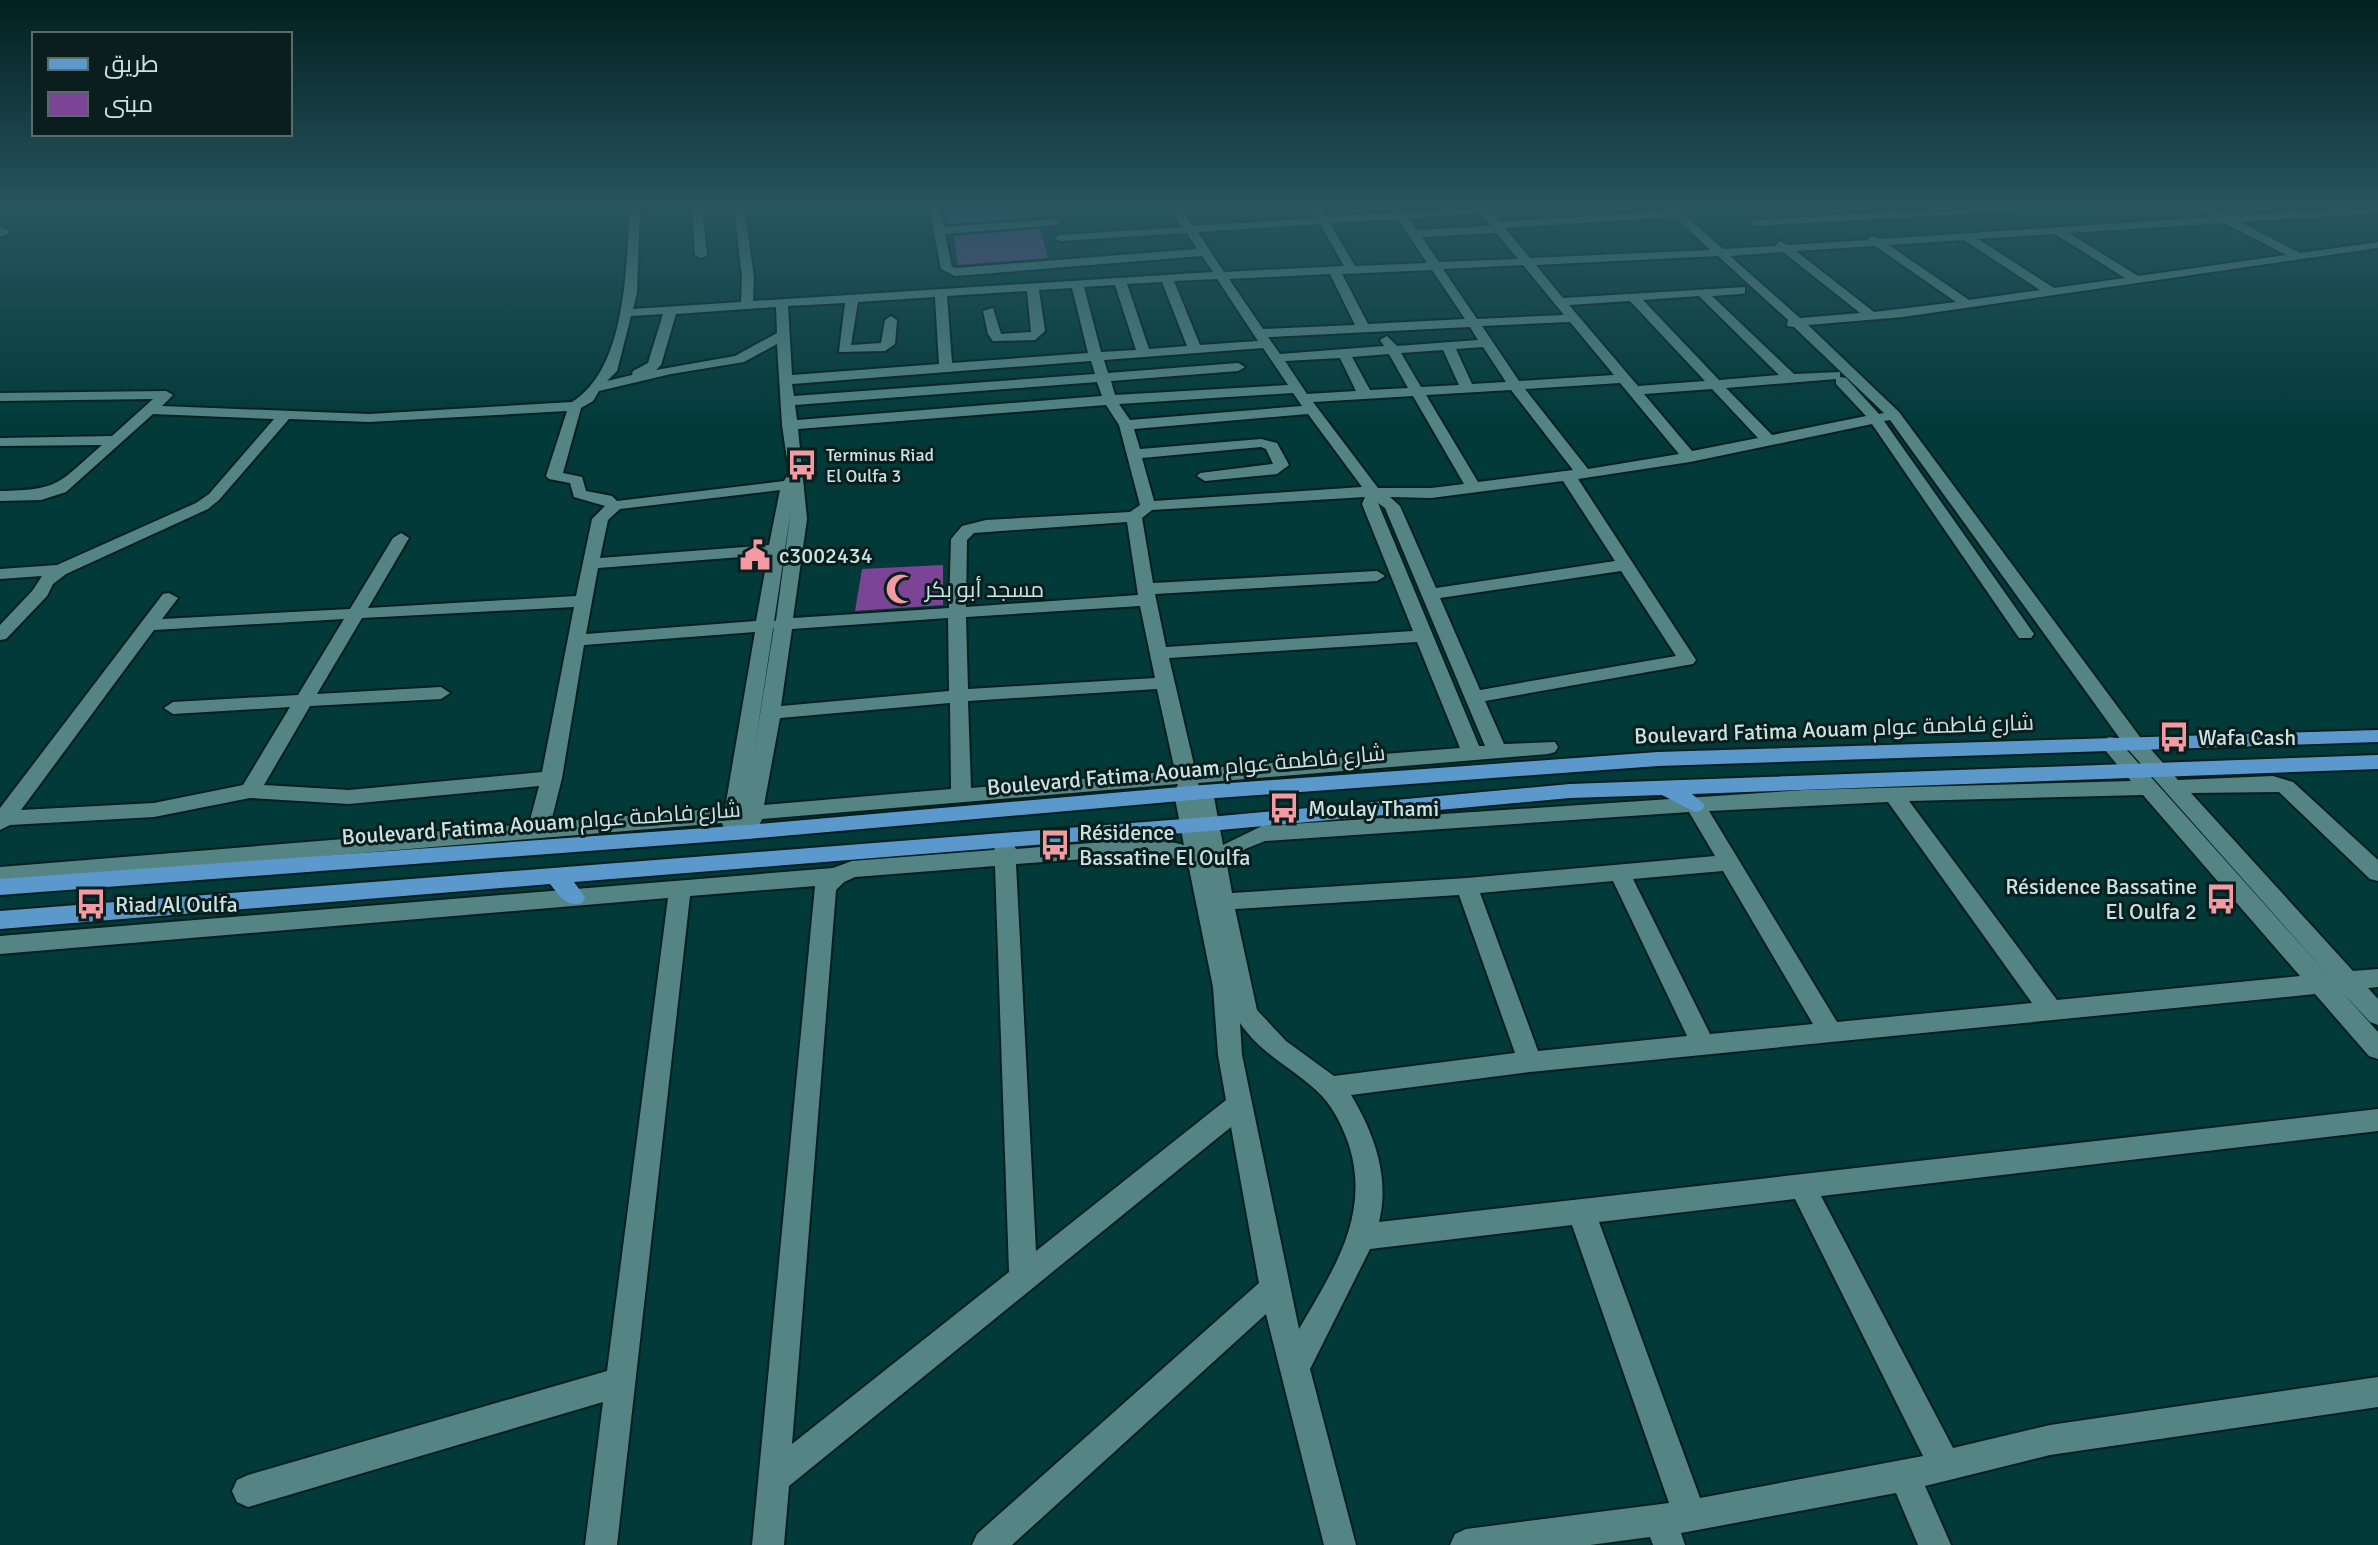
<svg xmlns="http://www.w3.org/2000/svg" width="2378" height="1545" viewBox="0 0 2378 1545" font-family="Signika,Cairo,sans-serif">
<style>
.building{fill:#7b4494}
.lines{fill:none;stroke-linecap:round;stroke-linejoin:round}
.minor-casing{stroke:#051e1e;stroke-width:4}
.major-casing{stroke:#051e1e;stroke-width:4}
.minor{fill:#548584;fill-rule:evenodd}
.major{fill:#5b99cd;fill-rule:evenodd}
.labels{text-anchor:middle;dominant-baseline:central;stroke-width:6;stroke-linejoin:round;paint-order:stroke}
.far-poi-label{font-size:18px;fill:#cbe4e3;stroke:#091e1d;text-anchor:start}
.poi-label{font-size:22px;fill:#cbe4e3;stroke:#091e1d;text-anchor:start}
.street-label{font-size:22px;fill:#cbe4e3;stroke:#091e1d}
</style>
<rect width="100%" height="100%" fill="#023a3a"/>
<path class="building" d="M 944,207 L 1030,207 L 1035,217 L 948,224 Z
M 1040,229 L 1048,258 L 958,265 L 954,236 Z
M 943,565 L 943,605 L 855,611 L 862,569 Z"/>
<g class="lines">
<g class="minor-casing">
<path id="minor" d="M 630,207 L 640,207 L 637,293 L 633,309 L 741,302 L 742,277 L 734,207 L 744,207 L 754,277 L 753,301 L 1213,272 L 1202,256 L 955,276 L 941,269 L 929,207 L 939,207 L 944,227 L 1055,219 L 1061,222 L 1055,225 L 945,234 L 952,267 L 956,268 L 1197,249 L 1187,233 L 1060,241 L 1054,238 L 1060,235 L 1182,227 L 1170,207 L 1180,207 L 1193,226 L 1316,218 L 1312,210 L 1316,207 L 1321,208 L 1327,217 L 1394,213 L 1391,207 L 1401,207 L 1405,212 L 1487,207 L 1499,222 L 1668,211 L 1665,207 L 1676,207 L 1723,249 L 1775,246 L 1780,241 L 1788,245 L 1867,240 L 1872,236 L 1879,239 L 2213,217 L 2196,207 L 2209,207 L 2228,216 L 2378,207 L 2378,213 L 2240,222 L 2300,253 L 2378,242 L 2378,248 L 1903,317 L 1808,325 L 1899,412 L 2140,737 L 2178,780 L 2273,776 L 2293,782 L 2378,860 L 2378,881 L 2370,879 L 2279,792 L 2191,793 L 2353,971 L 2378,969 L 2378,987 L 2368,988 L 2378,999 L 2378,1025 L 2370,1022 L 2341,991 L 2378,1032 L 2378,1059 L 2369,1056 L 2315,994 L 1530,1072 L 1351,1095 C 1374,1133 1390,1177 1379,1222 L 2378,1109 L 2378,1131 L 1821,1196 L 1953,1448 L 2050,1425 L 2378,1377 L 2378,1407 L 2050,1455 L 1925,1486 L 1951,1545 L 1918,1545 L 1896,1493 L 1681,1533 L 1685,1545 L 1653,1545 L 1650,1537 L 1590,1545 L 1450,1545 L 1455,1534 L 1466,1529 L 1669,1503 L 1572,1225 L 1370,1249 L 1310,1369 L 1356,1545 L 1324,1545 L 1266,1314 L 1012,1545 L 972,1545 L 977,1534 L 1259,1283 L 1231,1127 L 789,1486 L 784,1545 L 752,1545 L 815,886 L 690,896 L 617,1545 L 585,1545 L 603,1402 L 248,1507 L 237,1502 L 232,1491 L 237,1480 L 248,1475 L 607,1371 L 668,898 L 0,954 L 0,936 L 833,868 L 852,861 L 994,850 L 997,843 L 1013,843 L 1016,849 L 1154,838 L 1184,845 L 1174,793 L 1178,784 L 762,819 L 757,831 L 750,833 L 741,829 L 732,834 L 725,832 L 722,823 L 0,883 L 0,867 L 529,824 L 539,786 L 349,804 L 250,798 L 154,817 L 10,825 L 0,830 L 0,808 L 163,594 L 169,593 L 178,598 L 162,619 L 350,609 L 393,538 L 401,533 L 409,538 L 368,608 L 576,596 L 592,519 L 605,506 L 574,497 L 570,483 L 549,479 L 546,476 L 567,411 L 369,422 L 289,419 L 219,500 L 208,509 L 66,574 L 53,584 L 47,596 L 6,639 L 0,640 L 0,625 L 33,590 L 42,576 L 0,579 L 0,569 L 57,565 L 196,503 L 209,494 L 274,419 L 153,414 L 66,492 L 41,500 L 0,501 L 0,491 C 61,490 58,483 102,445 L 0,446 L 0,438 L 112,436 L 153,399 L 0,401 L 0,393 L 166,391 L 173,395 L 162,406 L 369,414 L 572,402 C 627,368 626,266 630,207 ZM 1481,213 L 1491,226 L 1417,230 L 1409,218 ZM 1675,217 L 1710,250 L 1530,258 L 1505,228 ZM 1398,219 L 1427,263 L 1355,266 L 1330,223 ZM 2224,223 L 2286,255 L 2138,276 L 2069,233 ZM 1320,224 L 1344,266 L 1224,272 L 1198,232 ZM 1496,233 L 1518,259 L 1439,262 L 1422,237 ZM 2055,234 L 2125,278 L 2054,288 L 1978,239 ZM 1964,240 L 2040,290 L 1969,300 L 1889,245 ZM 1875,246 L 1956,302 L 1874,312 L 1796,251 ZM 1783,252 L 1860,313 L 1800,318 L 1730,256 ZM 1718,256 L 1788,320 L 1787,326 L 1794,327 L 1884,413 L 1879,414 L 1846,378 L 1840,377 L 1840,372 L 1794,374 L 1712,296 L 1741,294 L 1745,293 L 1745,287 L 1563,298 L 1536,265 ZM 1523,265 L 1564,315 L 1477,319 L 1443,269 ZM 1432,270 L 1465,319 L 1368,324 L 1342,274 ZM 1330,274 L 1355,325 L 1263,329 L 1229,279 ZM 1217,279 L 1258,341 L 1200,345 L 1174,281 ZM 1162,282 L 1187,346 L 1149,349 L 1127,284 ZM 1115,285 L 1136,350 L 1101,352 L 1084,287 ZM 1072,288 L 1088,353 L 952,363 L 947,296 L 1027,291 L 1031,332 L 1001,334 L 993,308 L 983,311 L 988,334 L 993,341 L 1035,340 L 1045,331 L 1039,290 ZM 1699,296 L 1779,375 L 1719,380 L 1643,300 ZM 935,297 L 939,364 L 792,375 L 788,306 L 845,303 L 839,352 L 885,351 L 895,344 L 897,320 L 891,316 L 885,320 L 881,343 L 851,345 L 858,302 ZM 1630,301 L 1705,381 L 1638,386 L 1569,305 ZM 776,307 L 777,333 L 735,356 L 656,370 L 661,365 L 676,314 ZM 663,314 L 648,363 L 633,371 L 632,375 L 607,381 L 617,371 L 631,316 ZM 1570,322 L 1614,375 L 1519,381 L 1482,326 ZM 1470,327 L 1478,340 L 1397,346 L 1387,336 L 1380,340 L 1384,346 L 1280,354 L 1268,337 ZM 777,344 L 782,425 L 789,473 L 784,481 L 617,501 L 612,496 L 586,491 L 582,477 L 563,473 L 581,408 L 593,401 L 599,391 L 671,374 L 744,362 ZM 1483,347 L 1506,382 L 1472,384 L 1456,349 ZM 1263,348 L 1288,385 L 1115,395 L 1111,381 L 1238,371 L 1245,367 L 1238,363 L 1108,373 L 1104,360 ZM 1443,350 L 1459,385 L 1421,387 L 1401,353 ZM 1389,354 L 1408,388 L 1370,390 L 1352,357 ZM 1340,358 L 1356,391 L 1307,394 L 1285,361 ZM 1091,361 L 1095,374 L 794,396 L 792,384 ZM 1836,379 L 1836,384 L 1866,416 L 1772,435 L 1726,388 ZM 1097,382 L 1102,396 L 797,420 L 795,405 ZM 1620,383 L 1679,454 L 1588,469 L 1525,389 ZM 1712,389 L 1758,438 L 1692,451 L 1644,394 ZM 1511,390 L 1573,470 L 1478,482 L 1426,395 ZM 1293,393 L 1302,406 L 1130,420 L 1119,404 ZM 1413,396 L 1464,484 L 1431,488 L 1378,488 L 1313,402 ZM 1106,405 L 1119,425 L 1140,505 L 1130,512 L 986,520 L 962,526 L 951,539 L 949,608 L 793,618 L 807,519 L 798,429 ZM 1308,414 L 1362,487 L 1154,501 L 1142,458 L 1261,447 L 1266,449 L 1273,464 L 1200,473 L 1197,476 L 1205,481 L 1277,474 L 1289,465 L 1277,443 L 1261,439 L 1140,449 L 1134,429 ZM 1890,420 L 2126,747 L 2327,974 L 2116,738 L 2109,737 L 2099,743 L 2131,781 L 1805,790 L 1262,826 L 1223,845 L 1213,792 L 1210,787 L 1199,786 L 1198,783 L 1548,754 L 1555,752 L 1558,747 L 1555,742 L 1504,744 L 1485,701 L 1693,664 L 1696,660 L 1578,479 L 1690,462 L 1872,424 L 2019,638 L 2031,638 L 2034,634 L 1884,421 ZM 1563,481 L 1615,561 L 1436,588 L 1400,506 L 1390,497 L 1431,498 ZM 780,490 L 769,545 L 600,558 L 608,520 L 620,509 ZM 1365,497 L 1362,504 L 1413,631 L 1166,647 L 1155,594 L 1377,581 L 1385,576 L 1377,571 L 1153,583 L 1142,518 L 1152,510 ZM 1378,503 L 1385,508 L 1485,746 L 1479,746 ZM 791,509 L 776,620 L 774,622 ZM 1127,522 L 1138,595 L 966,607 L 967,540 L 974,533 ZM 768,555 L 756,621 L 586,634 L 598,568 ZM 1621,571 L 1676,656 L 1480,690 L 1440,598 ZM 1140,606 L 1155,678 L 968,689 L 966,617 ZM 574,607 L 542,772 L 349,790 L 264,785 L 310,706 L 441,699 L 450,693 L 441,687 L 317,694 L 362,618 ZM 948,618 L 949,691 L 781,706 L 792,629 ZM 344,619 L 298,695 L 173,702 L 164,708 L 173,714 L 290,707 L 243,785 L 154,803 L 21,810 L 154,630 ZM 774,627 L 754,752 L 773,629 ZM 755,632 L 725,808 L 551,822 L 562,778 L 584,645 ZM 1417,642 L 1460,748 L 1195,769 L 1169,658 ZM 1157,689 L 1175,771 L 971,788 L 968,701 ZM 950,703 L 951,789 L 764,805 L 780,718 ZM 2143,795 L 2300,976 L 2057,1000 L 1909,801 ZM 1888,802 L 2032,1003 L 1837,1022 L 1709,811 ZM 1689,812 L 1715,856 L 1467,878 L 1232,893 L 1227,865 L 1245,849 L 1265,841 ZM 1154,854 L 1167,855 L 1189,868 L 1213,987 L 1218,1055 L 1226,1100 L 1036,1251 L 1016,864 ZM 995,866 L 1009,1272 L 792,1444 L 836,890 L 844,882 L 855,877 ZM 1723,871 L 1813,1024 L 1710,1034 L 1633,879 ZM 1613,881 L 1687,1036 L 1538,1051 L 1480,893 ZM 1459,895 L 1515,1053 L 1334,1076 L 1286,1041 L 1257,1010 L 1235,909 ZM 1240,1023 C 1262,1056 1296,1069 1322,1096 C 1335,1110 1343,1128 1349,1145 C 1371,1216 1333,1270 1299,1329 L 1242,1055 ZM 1795,1199 L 1923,1456 L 1700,1498 L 1599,1222 Z
M 692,207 L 702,207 L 707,255 L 701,258 L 695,255 Z
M 1973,207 L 2034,207 L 2029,210 L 1756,226 L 1750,223 L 1756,220 Z
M 0,227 L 8,230 L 8,234 L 0,237 Z"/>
</g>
<g class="major-casing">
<path id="major" d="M 2378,730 L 2378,742 L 1658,766 L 1203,799 L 748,839 L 0,895 L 0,879 L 748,825 L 1203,785 L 1658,752 Z
M 2378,755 L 2378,769 L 1692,794 L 1705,805 L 1702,810 L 1695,812 L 1662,795 L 1570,798 L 1209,831 L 574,882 L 585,897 L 582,903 C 566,908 559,895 550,884 L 0,929 L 0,911 L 1209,817 L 1570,784 Z"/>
</g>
<use href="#minor" class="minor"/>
<use href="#major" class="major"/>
</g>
<linearGradient id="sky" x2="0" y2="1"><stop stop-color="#012020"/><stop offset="0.49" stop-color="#285560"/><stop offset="1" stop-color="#285560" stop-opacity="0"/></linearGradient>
<rect width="2378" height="423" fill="url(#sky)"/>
<defs>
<g id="bus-bare" transform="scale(2.4)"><path d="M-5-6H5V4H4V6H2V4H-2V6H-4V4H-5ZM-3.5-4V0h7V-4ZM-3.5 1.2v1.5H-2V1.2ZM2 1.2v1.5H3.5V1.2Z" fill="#f49aa2" stroke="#091e1d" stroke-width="2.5" paint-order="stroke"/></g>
<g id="civic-bare" transform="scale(2.4)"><path d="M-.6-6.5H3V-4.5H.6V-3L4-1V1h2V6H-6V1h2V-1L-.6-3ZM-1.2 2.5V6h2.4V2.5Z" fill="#f49aa2" stroke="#091e1d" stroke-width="2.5" paint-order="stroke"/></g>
<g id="mosque-bare" transform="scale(2.4)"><path d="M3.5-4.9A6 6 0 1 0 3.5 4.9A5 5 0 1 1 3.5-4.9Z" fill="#f49aa2" stroke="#091e1d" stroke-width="2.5" paint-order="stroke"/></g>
</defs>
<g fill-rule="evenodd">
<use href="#bus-bare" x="802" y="465"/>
<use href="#civic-bare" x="755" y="555"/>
<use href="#mosque-bare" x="901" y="589"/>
<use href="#bus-bare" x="2174" y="737"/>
<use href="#bus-bare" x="1284" y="808"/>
<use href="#bus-bare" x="1055" y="845"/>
<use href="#bus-bare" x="2221" y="899"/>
<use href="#bus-bare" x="91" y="904"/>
</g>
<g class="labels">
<g class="far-poi-label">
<text x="826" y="455">Terminus Riad<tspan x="826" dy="21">El Oulfa 3</tspan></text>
</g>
<g class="poi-label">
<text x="779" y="555">c3002434</text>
<text x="925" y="589">مسجد أبو بكر</text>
<text x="2198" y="737">Wafa Cash</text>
<text x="1308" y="808">Moulay Thami</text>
<text x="1079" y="832">Résidence<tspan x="1079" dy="25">Bassatine El Oulfa</tspan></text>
<text x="2197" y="886" text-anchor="end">Résidence Bassatine<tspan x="2197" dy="25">El Oulfa 2</tspan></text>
<text x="115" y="904">Riad Al Oulfa</text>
</g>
<g class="street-label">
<text transform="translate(1834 729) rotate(-2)">Boulevard Fatima Aouam شارع فاطمة عوام</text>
<text transform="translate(1186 770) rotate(-5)">Boulevard Fatima Aouam شارع فاطمة عوام</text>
<text transform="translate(541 823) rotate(-4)">Boulevard Fatima Aouam شارع فاطمة عوام</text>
</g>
</g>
<rect x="32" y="32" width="260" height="104" fill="#091e1d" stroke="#576d6c" stroke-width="2"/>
<rect x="48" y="58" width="40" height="12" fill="#5b99cd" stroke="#576d6c" stroke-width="2"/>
<text x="104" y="72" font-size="24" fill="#cbe4e3">طريق</text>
<rect x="48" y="92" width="40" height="24" fill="#7b4494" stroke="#576d6c" stroke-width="2"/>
<text x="104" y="112" font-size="24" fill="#cbe4e3">مبنى</text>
</svg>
